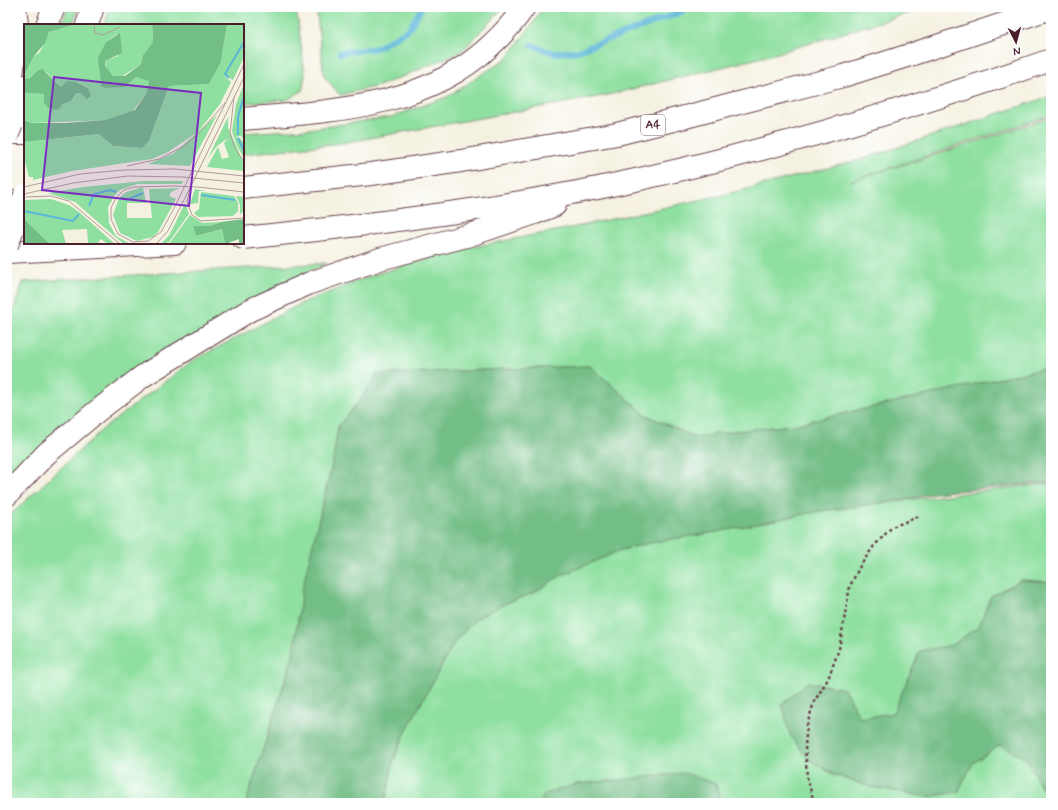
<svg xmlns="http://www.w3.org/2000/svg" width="1058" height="810" viewBox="0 0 1058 810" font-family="Mynerve,sans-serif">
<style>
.green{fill:#8fe0a0;stroke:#6c8066}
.forest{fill:#73be86;stroke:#5e6e58}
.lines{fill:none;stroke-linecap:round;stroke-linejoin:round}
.stream{stroke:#5ab6d8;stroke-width:6}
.secondary-casing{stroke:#643e46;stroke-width:24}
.motorway-casing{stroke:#643e46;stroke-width:24}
.path{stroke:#643e46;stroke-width:2.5;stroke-dasharray:3 3;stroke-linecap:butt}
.secondary{stroke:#fff;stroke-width:22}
.motorway{stroke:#fff;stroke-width:22}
.secondary-bridge-casing{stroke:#643e46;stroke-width:24;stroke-linecap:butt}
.secondary-bridge{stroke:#fff;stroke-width:22}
.labels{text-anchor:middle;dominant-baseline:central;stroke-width:4;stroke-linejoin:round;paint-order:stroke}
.shield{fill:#fff;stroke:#80626b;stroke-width:1}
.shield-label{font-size:12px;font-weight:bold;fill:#4a1f2b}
.inset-river{fill:none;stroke:#5ab6d8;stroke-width:2}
.inset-road{fill:none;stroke:#b19d98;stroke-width:1}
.view{fill:#7b2cbf;fill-opacity:0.15;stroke:#7b2cbf;stroke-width:2}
.inset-edge{fill:none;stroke:#4a1f2b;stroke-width:2}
</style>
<rect width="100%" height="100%" fill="#fff"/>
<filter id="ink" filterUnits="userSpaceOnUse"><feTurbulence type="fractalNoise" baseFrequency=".025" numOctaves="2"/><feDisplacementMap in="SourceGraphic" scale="8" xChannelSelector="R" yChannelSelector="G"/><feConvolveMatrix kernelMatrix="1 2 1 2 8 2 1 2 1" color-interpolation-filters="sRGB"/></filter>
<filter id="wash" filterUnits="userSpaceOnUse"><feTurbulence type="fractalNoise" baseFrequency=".012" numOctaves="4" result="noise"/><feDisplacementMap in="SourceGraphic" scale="16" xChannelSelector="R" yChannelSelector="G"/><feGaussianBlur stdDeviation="0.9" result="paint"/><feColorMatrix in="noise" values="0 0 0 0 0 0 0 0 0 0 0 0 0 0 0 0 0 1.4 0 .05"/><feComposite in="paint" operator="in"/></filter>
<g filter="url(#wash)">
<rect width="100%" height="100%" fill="#f5f1e1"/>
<path class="green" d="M 68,7 L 79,7 L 72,25 L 61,25 Z
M 111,7 L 296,7 L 305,75 L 302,91 L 287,100 L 243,103 L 243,25 L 104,25 Z
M 316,7 L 504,7 L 461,52 L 382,85 L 340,95 L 324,76 Z
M 543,7 L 929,7 L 771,55 L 608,95 L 342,143 L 243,154 L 243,133 L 309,129 L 391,117 L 447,97 L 507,58 L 536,19 Z
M 1051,96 L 1051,115 L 850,181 L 957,148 L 1051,117 L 1051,367 L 793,425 L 726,432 L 697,438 L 646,415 L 590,366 L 377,374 L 359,401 L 338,427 L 333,460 L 302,590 L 293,656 L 246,803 L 7,803 L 7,518 L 104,428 L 192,361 L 302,303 L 373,275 L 458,250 L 575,227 L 731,193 L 863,159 Z
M 327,263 L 271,290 L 7,482 L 7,329 L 23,282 Z
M 1051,483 L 1051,582 L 1021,580 L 991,596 L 979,626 L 953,645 L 920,651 L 893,713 L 860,718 L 844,689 L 808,759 L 835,775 L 867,786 L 927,797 L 958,792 L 973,763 L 1000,745 L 1027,759 L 1043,790 L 1051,795 L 1051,803 L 720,803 L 716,784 L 545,794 L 538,803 L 385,803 L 394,759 L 407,729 L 455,641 L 477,618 L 504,604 L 533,593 L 560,576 L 621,550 L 654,542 L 721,531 L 814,512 L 905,500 Z"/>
<path class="forest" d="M 590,366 L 646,415 L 697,438 L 726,432 L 793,425 L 1051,367 L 1051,482 L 935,493 L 905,500 L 814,512 L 717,532 L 654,542 L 621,550 L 560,576 L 533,593 L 504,604 L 477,618 L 455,641 L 407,729 L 394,759 L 385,803 L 246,803 L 293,656 L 302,590 L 333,461 L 338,427 L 359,401 L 377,374 Z
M 1021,580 L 1051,582 L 1051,795 L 1043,790 L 1027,759 L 1000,745 L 973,763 L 958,792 L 927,797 L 867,786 L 835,775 L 808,759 L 790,735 L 782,704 L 808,682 L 844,689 L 860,718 L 893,713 L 920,651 L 952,645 L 979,626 L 991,596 Z
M 685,773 L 716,784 L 720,803 L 538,803 L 545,794 L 577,784 Z"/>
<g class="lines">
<path class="stream" d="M 532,45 L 554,53 L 578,51 L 684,11 L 685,7
M 340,53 L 377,48 L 409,29 L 422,7"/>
</g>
</g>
<g filter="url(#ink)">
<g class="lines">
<g class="secondary-casing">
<path id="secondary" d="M 87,25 L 93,7
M 12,119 L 12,75 L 16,48 L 17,24 L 15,7
M 243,119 C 329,111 423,109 490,46 C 503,34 515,21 524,7
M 7,133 L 25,133"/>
</g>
<g class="motorway-casing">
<path id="motorway" d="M 47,25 L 54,7
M 12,124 L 25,86
M 243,188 L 371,174 L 461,161 L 617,134 L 685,117 L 843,76 L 913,54 L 1051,8
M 7,202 L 25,201
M 243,238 C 362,226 481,211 598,188 C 752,156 903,111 1051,60
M 7,252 L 175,243
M 7,495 L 46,454 L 96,412 L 143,376 L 250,310 L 310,283 L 380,259 L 470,235 L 535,213 L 555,205"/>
</g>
<path class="path" d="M 814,803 L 807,777 L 805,746 L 807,725 L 814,702 L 828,679 L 839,649 L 850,586 L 860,566 L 874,546 L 892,527 L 920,516"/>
<use href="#secondary" class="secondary"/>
<use href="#motorway" class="motorway"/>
<g class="secondary-bridge-casing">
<path id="secondary-bridge" d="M 7,136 L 12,124
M 7,245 L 25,195"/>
</g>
<use href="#secondary-bridge" class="secondary-bridge"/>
</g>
</g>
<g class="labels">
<rect class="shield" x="641" y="115" width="24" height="20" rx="3"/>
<g class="shield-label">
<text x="653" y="125">A4</text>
</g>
</g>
<g transform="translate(24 24)">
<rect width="220" height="220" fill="#f5f1e1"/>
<path d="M 53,0 L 128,0 L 129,18 L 119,31 L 117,40 L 97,53 L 89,52 L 82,46 L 81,37 L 94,32 L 93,10 L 82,18 L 75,43 L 77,62 L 101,63 L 112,53 L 121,54 L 125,57 L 122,70 L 108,88 L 87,96 L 7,99 L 0,96 L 0,69 L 20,70 L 20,79 L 23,83 L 47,77 L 51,69 L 64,64 L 52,58 L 37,63 L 22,48 L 14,46 L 5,55 L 0,55 L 1,48 L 10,32 L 16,28 L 25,8 ZM 203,0 L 220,0 L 220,33 L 209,56 L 200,51 L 207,58 L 196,80 L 174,108 L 144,128 L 128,135 L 48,147 L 9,156 L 9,153 L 5,153 L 0,134 L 0,118 L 75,110 L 89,122 L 118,124 L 125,117 L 145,62 L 185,60 L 197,38 ZM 220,60 L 220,117 L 217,112 L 211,113 L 216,114 L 220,119 L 220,134 L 213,122 L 208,107 L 212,80 ZM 193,91 L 166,142 L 124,140 L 150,129 ZM 204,93 L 204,103 L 220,140 L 220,147 L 183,143 L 194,123 L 198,135 L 205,133 L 200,119 L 204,114 L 193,122 L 184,134 ZM 120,157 L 159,157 L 158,160 L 113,160 L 96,166 L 91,171 L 84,183 L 85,199 L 92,212 L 106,220 L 99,219 L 89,211 L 51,178 L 24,169 L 59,163 ZM 119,163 L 122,179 L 103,179 L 103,194 L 128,194 L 125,165 L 156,164 L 147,168 L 145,172 L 152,175 L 134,208 L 129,213 L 113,217 L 96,209 L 89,191 L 95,174 L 102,168 ZM 171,165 L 181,167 L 175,167 L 174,179 L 166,180 ZM 177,168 L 210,172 L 214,179 L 214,187 L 209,192 L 174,193 L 170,189 L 175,185 ZM 212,172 L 220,173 L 220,187 L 216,190 L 216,181 ZM 27,175 L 45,181 L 55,188 L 91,220 L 84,220 L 77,215 L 73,220 L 64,220 L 63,205 L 38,206 L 42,220 L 26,220 L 0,195 L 0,180 L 1,176 ZM 161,179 L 165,190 L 145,218 L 137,220 L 146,210 ZM 166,191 L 178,199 L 197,198 L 186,202 L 169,202 L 172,212 L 198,205 L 201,220 L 145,220 Z" fill="#8fe0a0"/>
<path d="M 0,0 L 53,0 L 25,8 L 21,19 L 10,32 L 0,51 ZM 128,0 L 203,0 L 197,38 L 185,60 L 145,62 L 125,117 L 118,124 L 89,122 L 75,110 L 0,118 L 0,96 L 7,99 L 42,99 L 82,96 L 111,86 L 122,70 L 125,57 L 112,53 L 101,63 L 81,64 L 77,62 L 74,34 L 82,18 L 96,9 L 98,29 L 81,37 L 81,42 L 89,52 L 101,52 L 117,40 L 119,31 L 129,18 ZM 18,45 L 37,63 L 43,57 L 52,58 L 64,64 L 67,72 L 63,75 L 56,69 L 52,69 L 47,77 L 38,80 L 36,84 L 32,86 L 23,83 L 20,79 L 20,70 L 0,69 L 0,55 L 5,55 L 14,46 ZM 0,185 L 0,195 L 26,220 L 29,220 L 0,220 ZM 220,195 L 220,220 L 215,220 L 215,215 L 201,220 L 198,205 L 172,212 L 169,202 L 186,202 L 197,198 Z" fill="#73be86"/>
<path class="inset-river" d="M 205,54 L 201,50 L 220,18M 214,111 L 214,93 L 220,72M 214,114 L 220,127M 177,171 L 211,176M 97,174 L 103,176 L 119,169M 65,182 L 70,170 L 86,166 L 92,168M 0,187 L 49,197 L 55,190"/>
<path class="inset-road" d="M 70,0 L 71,9 L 79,11 L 96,3M 220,40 L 202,78 L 184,114 L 174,135 L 155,174 L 149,186 L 137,208 L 124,217 L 109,218 L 94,210 L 87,195 L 87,184 L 92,174 L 100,166 L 110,163 L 149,162 L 173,163 L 220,168M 220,53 L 166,164 L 163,178 L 168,191 L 177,197 L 220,194M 210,73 L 206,109 L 211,125 L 220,137M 103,142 L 135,135 L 158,123 L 174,110 L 202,78M 0,163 L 56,150 L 100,146 L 151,145 L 220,152M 0,170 L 49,159 L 104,152 L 159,153 L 220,159M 2,173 L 27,172 L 45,177 L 96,220M 132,220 L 144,207 L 166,164"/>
<path class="view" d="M 30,53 L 177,69 L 165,182 L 18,166 Z"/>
<rect width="220" height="220" class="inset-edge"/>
</g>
<rect width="1058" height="810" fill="none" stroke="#fff" stroke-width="24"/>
<g transform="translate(1016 42) rotate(174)" stroke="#ffffff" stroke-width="3" paint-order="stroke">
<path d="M0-3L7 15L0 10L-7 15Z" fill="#4a1f2b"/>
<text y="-6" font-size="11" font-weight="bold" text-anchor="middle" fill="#4a1f2b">N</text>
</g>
</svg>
